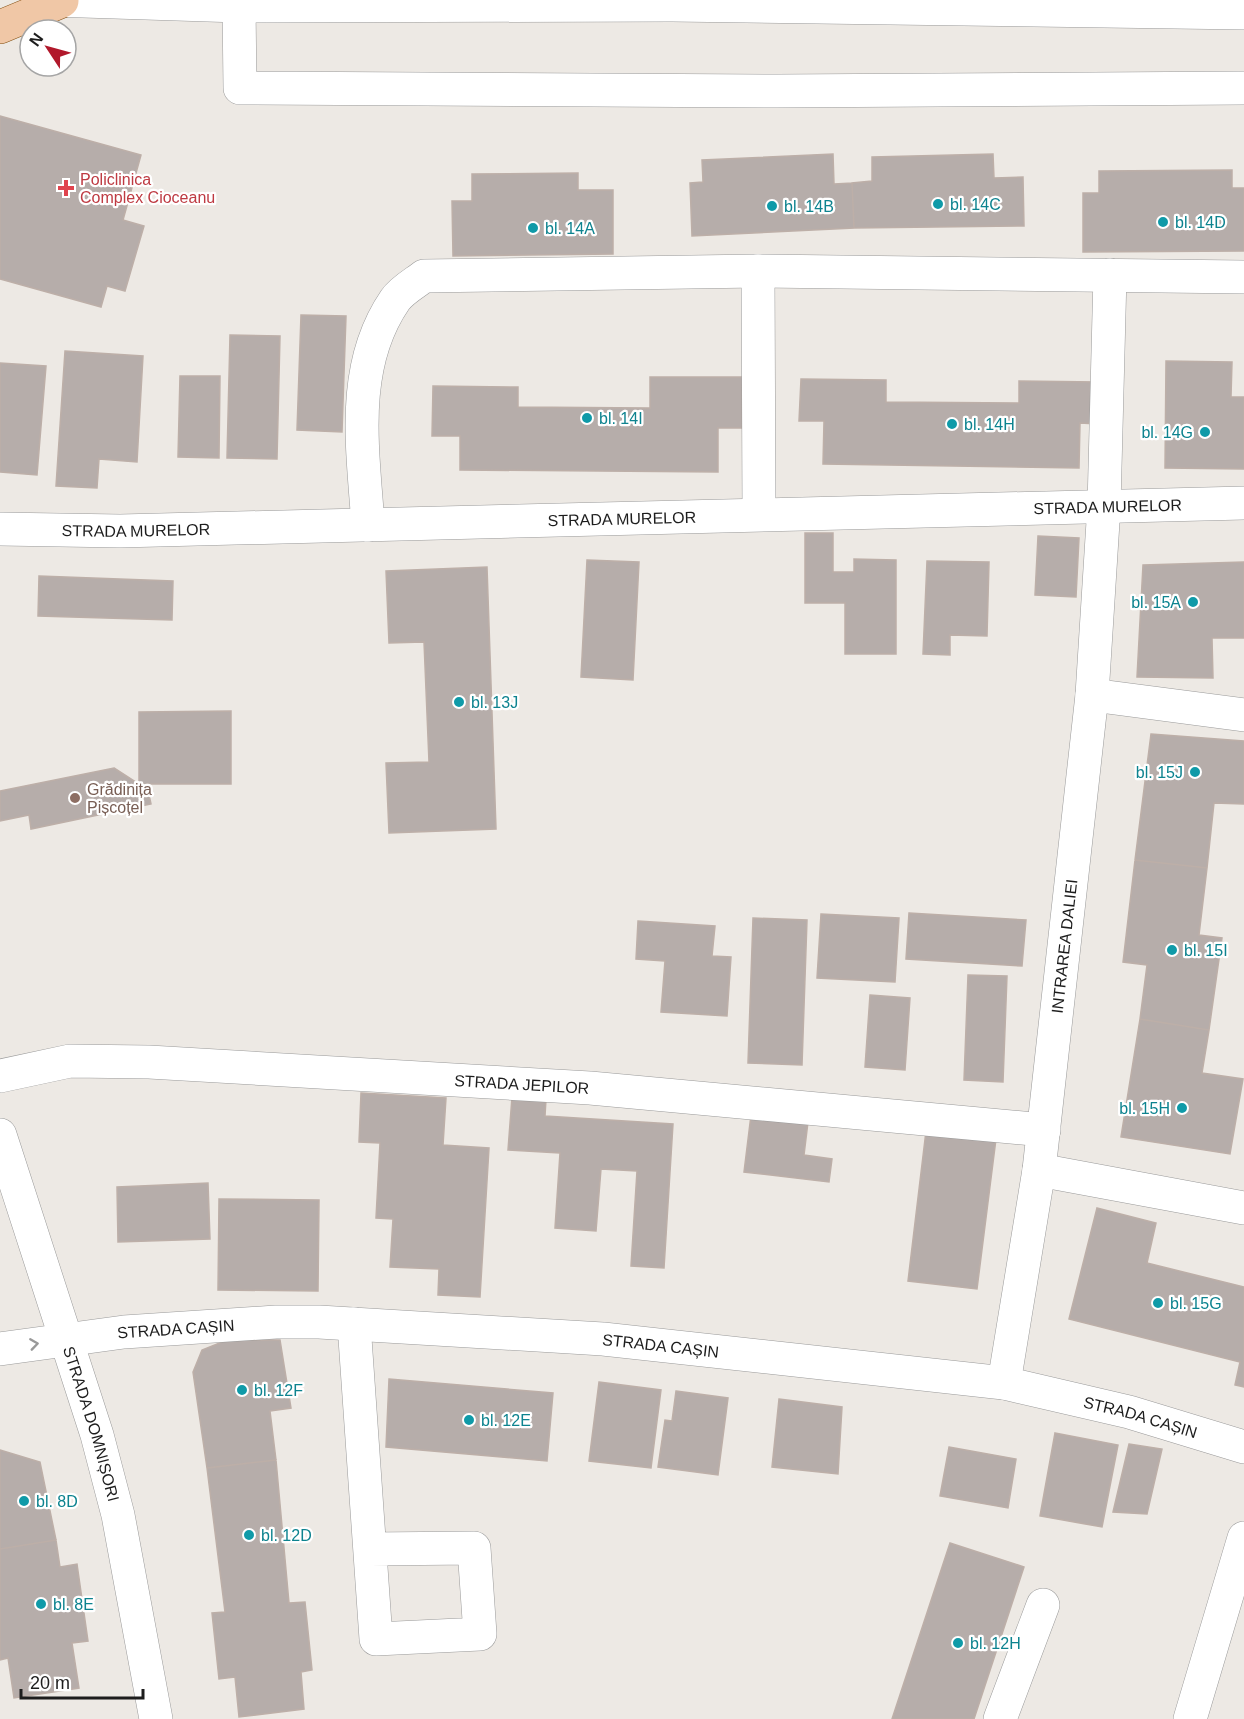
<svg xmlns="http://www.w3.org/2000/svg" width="1244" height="1719" viewBox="0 0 1244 1719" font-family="Arial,sans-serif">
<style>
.building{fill:#b6adaa;stroke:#bdafa8;stroke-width:1.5}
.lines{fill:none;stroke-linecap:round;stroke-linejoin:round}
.minor-casing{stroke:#9a9a9a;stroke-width:34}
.major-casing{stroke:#845012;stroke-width:34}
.minor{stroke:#fff;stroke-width:33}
.major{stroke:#f0c7a6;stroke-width:33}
.oneway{stroke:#999}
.health-dot{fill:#e0444e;stroke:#fff;stroke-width:2}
.culture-dot{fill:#0f9aa8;stroke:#fff;stroke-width:2}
.education-dot{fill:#8d6e63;stroke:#fff;stroke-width:2}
.labels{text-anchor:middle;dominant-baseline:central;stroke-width:4.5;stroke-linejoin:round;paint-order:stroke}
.health-label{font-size:16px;fill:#be3a42;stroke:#fff;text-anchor:start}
.culture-label{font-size:16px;fill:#0d838f;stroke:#fff;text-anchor:start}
.street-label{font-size:16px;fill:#1d1d1d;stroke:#fff}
.education-label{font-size:16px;fill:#785e54;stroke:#fff;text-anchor:start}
</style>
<rect width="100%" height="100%" fill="#ede9e4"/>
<path class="building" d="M 0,116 L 141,155 L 123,220 L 144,226 L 125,291 L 107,286 L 101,307 L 0,279 Z
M 833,154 L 834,184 L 852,183 L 854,228 L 692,236 L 690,183 L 703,182 L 702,160 Z
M 993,154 L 994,178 L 1023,177 L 1024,226 L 854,228 L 852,183 L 872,181 L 872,157 Z
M 1232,170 L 1232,188 L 1244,188 L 1244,251 L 1083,252 L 1083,193 L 1099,193 L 1099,171 Z
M 578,173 L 578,190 L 613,190 L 613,254 L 453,256 L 452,201 L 472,201 L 472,174 Z
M 301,315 L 346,316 L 342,432 L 297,430 Z
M 230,335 L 280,336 L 277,459 L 227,458 Z
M 65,351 L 143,356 L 137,462 L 99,459 L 97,488 L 56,486 Z
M 1166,361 L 1232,362 L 1231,397 L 1244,397 L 1244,469 L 1165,468 Z
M 0,363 L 46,366 L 37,475 L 0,472 Z
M 180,376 L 220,376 L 219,458 L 178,457 Z
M 650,377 L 742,377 L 742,428 L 718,428 L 718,472 L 460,470 L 460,436 L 432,436 L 433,386 L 518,387 L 518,407 L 650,408 Z
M 801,379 L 886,380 L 886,402 L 1019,403 L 1019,381 L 1098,382 L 1097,424 L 1080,423 L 1079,468 L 823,464 L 824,421 L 799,421 Z
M 805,533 L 833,533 L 833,572 L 854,572 L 854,559 L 896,560 L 896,654 L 845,654 L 845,603 L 805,603 Z
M 1038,536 L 1079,538 L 1076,597 L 1035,595 Z
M 587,560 L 639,562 L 633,680 L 581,677 Z
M 927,561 L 989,562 L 987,636 L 950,635 L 950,655 L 923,654 Z
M 1244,562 L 1244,638 L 1212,638 L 1213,678 L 1137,677 L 1143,565 Z
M 487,567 L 496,829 L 389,833 L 386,763 L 429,762 L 424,642 L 389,643 L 386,571 Z
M 39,576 L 173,581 L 172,620 L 38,616 Z
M 231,711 L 231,784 L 139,784 L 139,712 Z
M 1151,734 L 1244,741 L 1244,804 L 1214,803 L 1207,868 L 1135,860 Z
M 114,768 L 148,790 L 151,804 L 31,829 L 29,815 L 0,821 L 0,791 Z
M 1135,860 L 1207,868 L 1199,935 L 1222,938 L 1209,1030 L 1140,1019 L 1147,965 L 1123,962 Z
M 909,913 L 1026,920 L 1022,966 L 906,959 Z
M 821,914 L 899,918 L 895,982 L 817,978 Z
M 753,918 L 807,920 L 802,1065 L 748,1063 Z
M 638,921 L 715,926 L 712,956 L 731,957 L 727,1016 L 661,1012 L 665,961 L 636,959 Z
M 968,975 L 1007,976 L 1003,1082 L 964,1080 Z
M 870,995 L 910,998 L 905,1070 L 865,1067 Z
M 1140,1019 L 1209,1030 L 1202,1073 L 1243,1079 L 1230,1154 L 1121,1137 Z
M 361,1093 L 446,1098 L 443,1145 L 489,1148 L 480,1297 L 438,1295 L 439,1269 L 390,1267 L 393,1219 L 376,1218 L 380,1143 L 359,1142 Z
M 512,1097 L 546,1099 L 545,1116 L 673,1124 L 664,1268 L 631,1266 L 637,1171 L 601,1169 L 596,1231 L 555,1228 L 560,1153 L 508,1150 Z
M 751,1115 L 808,1122 L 804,1155 L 832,1159 L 829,1182 L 744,1172 Z
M 926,1131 L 996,1139 L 977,1289 L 908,1281 Z
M 208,1183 L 210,1239 L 118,1242 L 117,1187 Z
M 219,1199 L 319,1200 L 318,1291 L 218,1290 Z
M 1097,1208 L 1156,1223 L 1147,1263 L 1244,1287 L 1244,1387 L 1235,1385 L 1240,1362 L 1069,1319 Z
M 227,1340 L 280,1340 L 291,1408 L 270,1411 L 276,1460 L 207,1468 L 193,1372 L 202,1350 Z
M 389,1379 L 553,1393 L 547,1461 L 386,1447 Z
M 599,1382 L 661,1390 L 651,1468 L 589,1461 Z
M 676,1391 L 728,1398 L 718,1475 L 658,1467 L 665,1420 L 672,1421 Z
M 779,1399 L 842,1407 L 838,1474 L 772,1467 Z
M 1055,1433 L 1118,1445 L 1102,1527 L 1040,1516 Z
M 1129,1444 L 1162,1449 L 1147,1514 L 1113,1512 Z
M 949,1447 L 1016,1459 L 1008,1508 L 940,1496 Z
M 0,1450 L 40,1462 L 56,1540 L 0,1549 Z
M 276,1460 L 289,1603 L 305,1602 L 312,1670 L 301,1672 L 304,1709 L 239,1717 L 235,1677 L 219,1679 L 212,1613 L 225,1612 L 207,1468 Z
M 56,1540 L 60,1567 L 77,1564 L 88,1641 L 72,1643 L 79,1688 L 14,1698 L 8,1658 L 0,1660 L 0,1549 Z
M 950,1543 L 1024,1567 L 974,1719 L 892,1719 Z"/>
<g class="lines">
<g class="minor-casing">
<g id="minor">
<path d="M 52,0 L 239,6 L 672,5 L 1244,13"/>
<path d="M 239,6 L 240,88 L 777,91 L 1244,88"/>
<path d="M 758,271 L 759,513"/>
<path d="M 368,525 C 363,449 349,367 395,300 C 402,290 415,283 424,276 L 758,271 L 1244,277"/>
<path id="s1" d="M 0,529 L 120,531 L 1244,503"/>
<path d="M 1092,695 L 1244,715"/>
<path id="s2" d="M 0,1076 L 70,1061 L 149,1062 L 590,1088 L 1044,1130"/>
<path id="s3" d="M 0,1135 L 97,1435 L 118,1515 L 156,1719"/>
<path d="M 1039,1170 L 1244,1208"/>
<path d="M 354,1324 L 376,1639 L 480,1634 L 474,1548 L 370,1549"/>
<path id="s4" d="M 0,1349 L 124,1332 L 276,1322 L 319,1322 L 603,1339 L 1004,1383 L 1129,1412 L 1244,1447"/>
<path id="s5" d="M 1004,1383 L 1039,1170 L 1092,695 L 1104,506 L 1110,275"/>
<path d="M 1000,1719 L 1043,1605"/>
<path d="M 1190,1719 L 1244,1538"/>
</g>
</g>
<g class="major-casing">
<path id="major" d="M 0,27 L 62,1"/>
</g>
<use href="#minor" class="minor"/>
<use href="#major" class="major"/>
</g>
<defs><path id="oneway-chevron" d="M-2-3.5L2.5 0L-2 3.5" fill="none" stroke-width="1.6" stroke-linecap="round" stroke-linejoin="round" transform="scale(1.5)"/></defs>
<use class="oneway" href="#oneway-chevron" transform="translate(34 1344) rotate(-8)"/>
<path class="health-dot" d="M63 179h6v6h6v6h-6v6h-6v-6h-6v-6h6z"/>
<g class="culture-dot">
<circle cx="938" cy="204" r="6"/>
<circle cx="772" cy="206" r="6"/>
<circle cx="1163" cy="222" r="6"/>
<circle cx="533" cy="228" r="6"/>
<circle cx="587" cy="418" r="6"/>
<circle cx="952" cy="424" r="6"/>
<circle cx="1205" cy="432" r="6"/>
<circle cx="1193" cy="602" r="6"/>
<circle cx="459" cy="702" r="6"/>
<circle cx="1195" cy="772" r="6"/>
<circle cx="1172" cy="950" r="6"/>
<circle cx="1182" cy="1108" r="6"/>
<circle cx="1158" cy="1303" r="6"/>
<circle cx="242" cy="1390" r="6"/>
<circle cx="469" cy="1420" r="6"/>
<circle cx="24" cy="1501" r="6"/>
<circle cx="249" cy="1535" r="6"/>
<circle cx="41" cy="1604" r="6"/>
<circle cx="958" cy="1643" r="6"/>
</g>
<circle class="education-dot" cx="75" cy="798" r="6"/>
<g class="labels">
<g class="health-label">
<text x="80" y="179">Policlinica<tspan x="80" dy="18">Complex Cioceanu</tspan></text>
</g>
<g class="culture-label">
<text x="950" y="204">bl. 14C</text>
<text x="784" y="206">bl. 14B</text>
<text x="1175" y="222">bl. 14D</text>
<text x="545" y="228">bl. 14A</text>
<text x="599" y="418">bl. 14I</text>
<text x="964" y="424">bl. 14H</text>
<text x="1193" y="432" text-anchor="end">bl. 14G</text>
<text x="1181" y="602" text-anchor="end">bl. 15A</text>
<text x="471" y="702">bl. 13J</text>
<text x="1183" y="772" text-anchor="end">bl. 15J</text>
<text x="1184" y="950">bl. 15I</text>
<text x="1170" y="1108" text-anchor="end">bl. 15H</text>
<text x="1170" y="1303">bl. 15G</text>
<text x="254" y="1390">bl. 12F</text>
<text x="481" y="1420">bl. 12E</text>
<text x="36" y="1501">bl. 8D</text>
<text x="261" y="1535">bl. 12D</text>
<text x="53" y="1604">bl. 8E</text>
<text x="970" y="1643">bl. 12H</text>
</g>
<g class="street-label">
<text stroke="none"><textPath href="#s1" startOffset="1108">STRADA MURELOR</textPath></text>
<text stroke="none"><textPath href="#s1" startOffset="622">STRADA MURELOR</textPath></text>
<text stroke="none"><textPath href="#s1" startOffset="136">STRADA MURELOR</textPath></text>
<text stroke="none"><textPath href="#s5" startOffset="441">INTRAREA DALIEI</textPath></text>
<text stroke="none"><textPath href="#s2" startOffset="524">STRADA JEPILOR</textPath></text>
<text stroke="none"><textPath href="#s4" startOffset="177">STRADA CAȘIN</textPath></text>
<text stroke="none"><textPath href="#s4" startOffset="663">STRADA CAȘIN</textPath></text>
<text stroke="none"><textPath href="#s4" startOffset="1149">STRADA CAȘIN</textPath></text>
<text stroke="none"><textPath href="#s3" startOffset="303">STRADA DOMNIȘORI</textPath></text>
</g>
<g class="education-label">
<text x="87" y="789">Grădinița<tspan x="87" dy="18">Pișcoțel</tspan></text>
</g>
</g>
<g transform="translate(48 48) rotate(306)"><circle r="28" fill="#ffffff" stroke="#a5a5a5" stroke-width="1.5"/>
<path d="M0-4.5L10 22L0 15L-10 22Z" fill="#b1182b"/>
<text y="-9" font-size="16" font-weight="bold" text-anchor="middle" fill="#1d1d1d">N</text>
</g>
<path d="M21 1689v9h122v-9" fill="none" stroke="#1d1d1d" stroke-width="3"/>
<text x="30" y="1689" font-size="18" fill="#1d1d1d" stroke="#ffffff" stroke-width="4.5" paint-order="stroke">20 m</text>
</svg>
